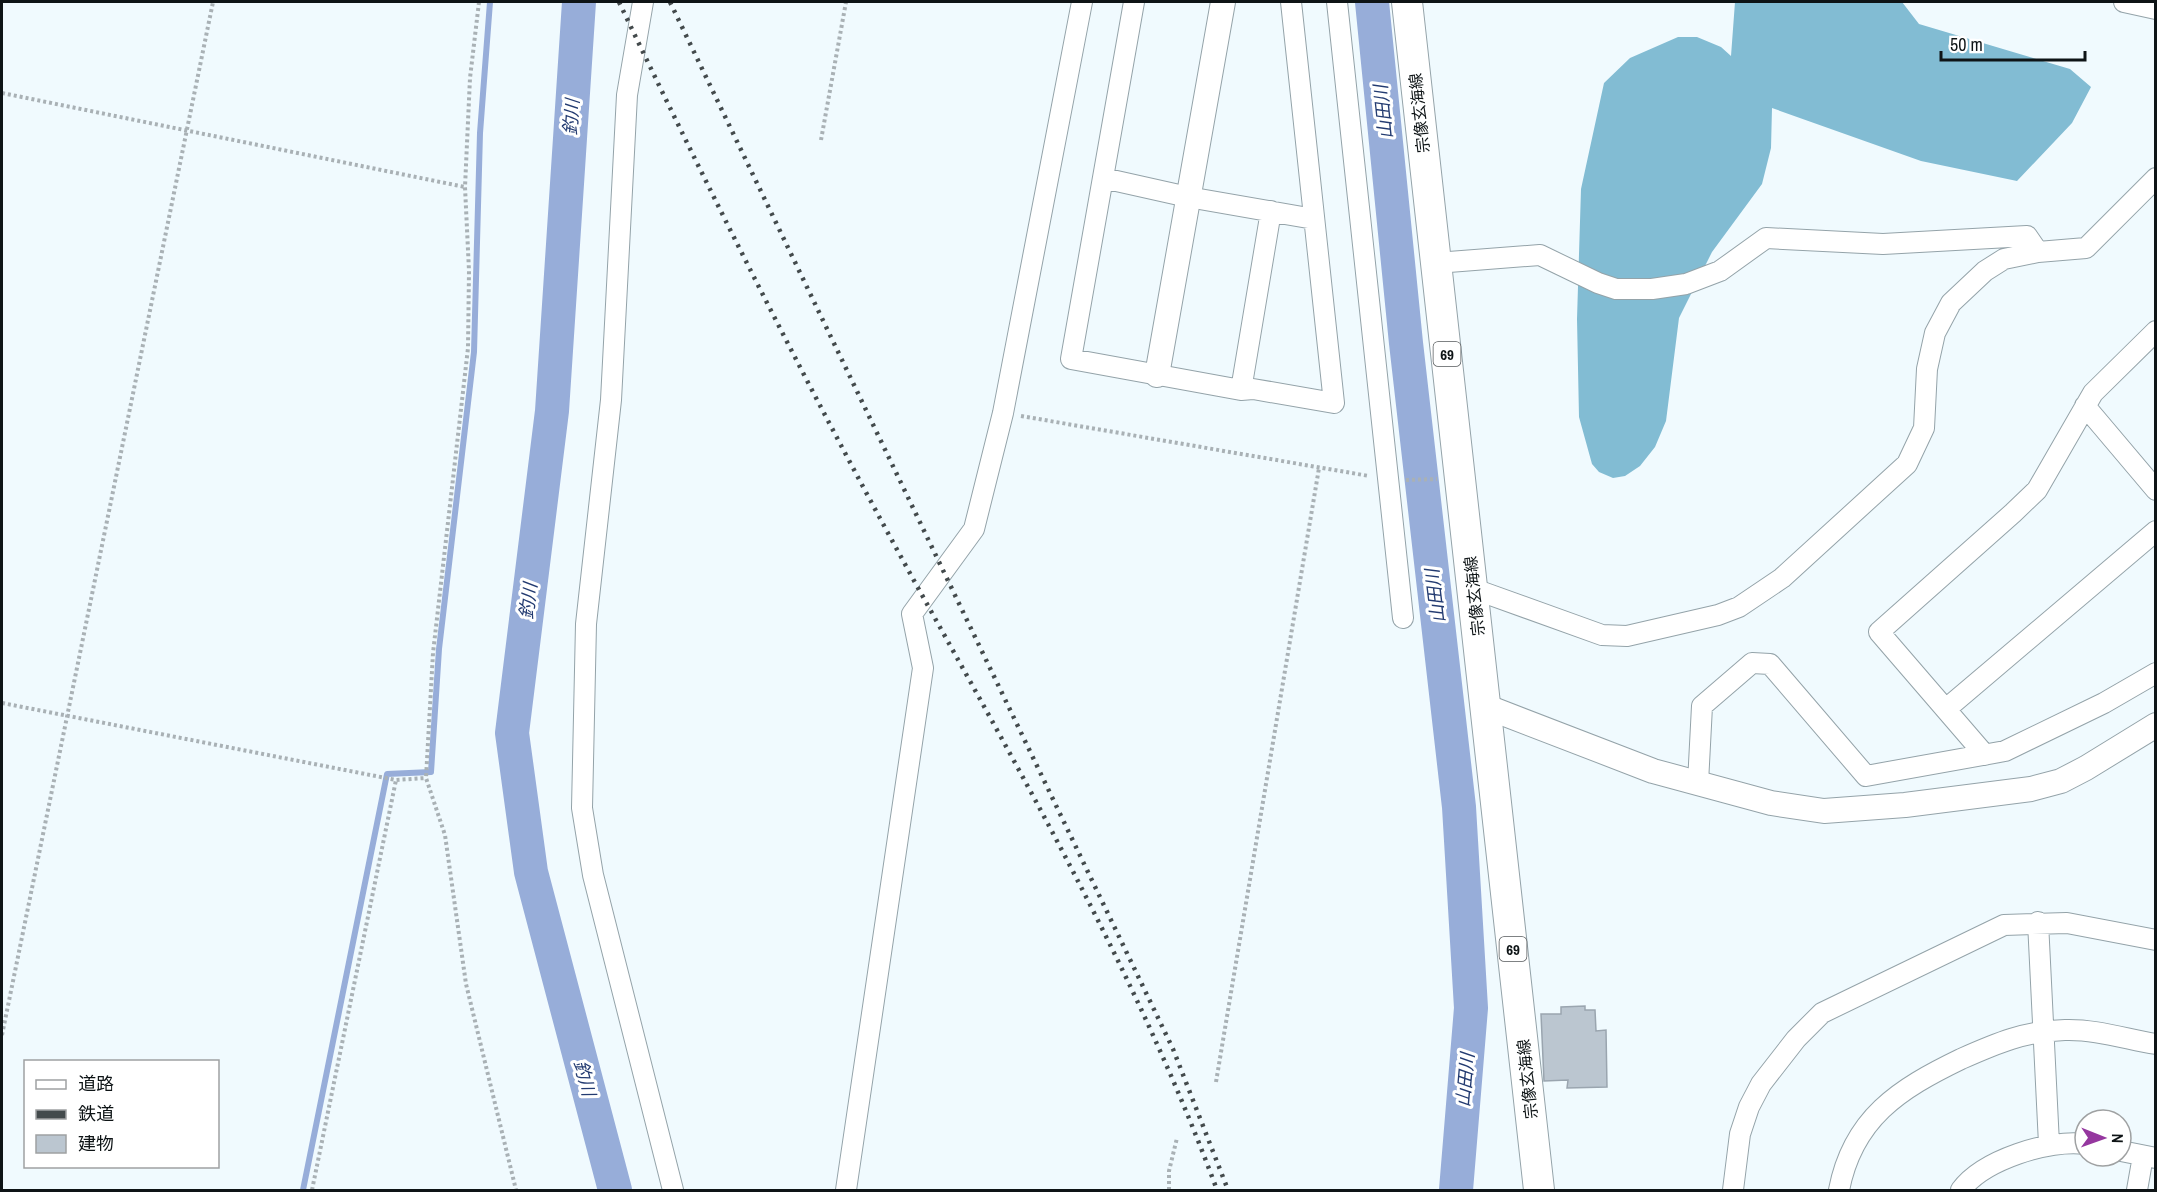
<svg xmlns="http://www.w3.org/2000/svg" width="2157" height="1192" viewBox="0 0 2157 1192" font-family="'Archivo Narrow','Noto Sans JP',sans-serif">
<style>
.forest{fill:#82bcd3}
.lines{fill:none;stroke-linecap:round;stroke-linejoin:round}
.stream{stroke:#97add9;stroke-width:6}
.river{stroke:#97add9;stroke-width:34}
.building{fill:#bbc6d0;stroke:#9aa5af;stroke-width:1.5}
.minor-casing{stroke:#94a3a9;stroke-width:22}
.tertiary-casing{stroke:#94a3a9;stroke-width:26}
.primary-casing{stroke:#94a3a9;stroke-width:32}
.path{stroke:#a9b1b5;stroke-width:4;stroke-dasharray:3 3;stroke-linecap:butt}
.minor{stroke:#fff;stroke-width:20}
.tertiary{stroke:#fff;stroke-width:24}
.primary{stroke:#fff;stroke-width:30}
.rail{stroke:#434a4c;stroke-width:4.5;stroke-dasharray:3 6;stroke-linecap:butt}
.labels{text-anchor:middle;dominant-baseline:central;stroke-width:6;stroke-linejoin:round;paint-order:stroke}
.shield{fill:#fff;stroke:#565a5c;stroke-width:1.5}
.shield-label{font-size:15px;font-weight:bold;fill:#0e1416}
.street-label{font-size:16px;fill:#0e1416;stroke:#fff}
.water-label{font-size:18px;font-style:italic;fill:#233b71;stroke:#fff}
</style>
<rect width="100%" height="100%" fill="#f0fafe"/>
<path class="forest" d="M 1735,2 L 1902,2 L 1919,24 L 2070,69 L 2091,87 L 2072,123 L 2017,181 L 1921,161 L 1772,108 L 1771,148 L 1762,184 L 1712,252 L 1679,318 L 1666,421 L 1655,447 L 1640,466 L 1625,476 L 1613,478 L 1599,472 L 1592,464 L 1579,417 L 1577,319 L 1581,189 L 1604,83 L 1630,58 L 1678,37 L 1697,37 L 1721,47 L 1731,56 Z"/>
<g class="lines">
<path class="stream" d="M 303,1190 L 387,774 L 431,772 L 439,649 L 474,352 L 480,133 L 490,2"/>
<path class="river" d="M 579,2 L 552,411 L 512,733 L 531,872 L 615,1190
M 1372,2 L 1406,343 L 1459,807 L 1471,1008 L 1456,1190"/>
</g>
<path class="building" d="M 1585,1006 L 1585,1010 L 1595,1010 L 1596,1031 L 1606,1030 L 1607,1087 L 1567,1088 L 1568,1080 L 1544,1081 L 1541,1014 L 1561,1014 L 1561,1007 Z"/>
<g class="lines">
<g class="minor-casing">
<path id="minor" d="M 643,2 L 627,95 L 611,400 L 586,624 L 582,808 L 593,875 L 673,1190
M 1134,2 L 1071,359 L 1241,390 L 1253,389 L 1334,403 L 1291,2
M 1337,2 L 1403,618
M 2124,2 L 2156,9
M 1103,178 L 1188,197 L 1314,219
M 1436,263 L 1540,255 L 1598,283 L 1616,289 L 1652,289 L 1686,284 L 1720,271 L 1766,238 L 1883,244 L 2027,236 L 2038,252
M 1241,390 L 1271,211
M 2085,406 L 2156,490
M 1474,589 L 1602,635 L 1627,636 L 1718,615 L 1739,607 L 1782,578 L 1907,464 L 1924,428 L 1927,369 L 1935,333 L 1951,303 L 1985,271 L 2004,259 L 2038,252 L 2086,248 L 2156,178
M 1946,709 L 2156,531
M 1985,755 L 1879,632 L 2013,513 L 2037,490 L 2093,393 L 2156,331
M 1698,783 L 1702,706 L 1752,663 L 1770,664 L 1866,776 L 2005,751 L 2104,703 L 2156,673
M 2038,922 L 2049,1144
M 2121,1151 L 2156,1158
M 846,1190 L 923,668 L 912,614 L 974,529 L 1003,413 L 1082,2
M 1733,1190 L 1740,1134 L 1749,1107 L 1761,1084 L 1796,1039 L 1822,1013 L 2004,925 L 2067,923 L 2156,940
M 1839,1190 C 1853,1118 1899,1089 1961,1059 C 1997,1043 2025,1031 2065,1030 C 2095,1029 2126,1039 2156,1044
M 1961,1190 C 1983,1160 2049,1139 2085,1144
M 2137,1190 L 2143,1156"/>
</g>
<g class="tertiary-casing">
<path id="tertiary" d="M 1157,375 L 1223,2
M 1487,707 L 1653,771 L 1771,803 L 1824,811 L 1905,805 L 2031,789 L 2061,781 L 2086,768 L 2156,725"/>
</g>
<g class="primary-casing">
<path id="primary" d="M 1407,2 L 1539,1190"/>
</g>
<path class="path" d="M 479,2 L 470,78 L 465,187 L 469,271 L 468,348 L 433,653 L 426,778 L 445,835 L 466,984 L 516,1190
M 2,93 L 465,187
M 821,140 L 846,2
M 1021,416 L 1369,476
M 1406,480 L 1437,479
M 2,703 L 396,780 L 426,778
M 2,1035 L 213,2
M 1216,1082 L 1319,468
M 312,1190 L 396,780
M 1169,1190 L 1169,1171 L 1177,1138"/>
<use href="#minor" class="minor"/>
<use href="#tertiary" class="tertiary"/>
<use href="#primary" class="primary"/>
<path class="rail" d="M 619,2 C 713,199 811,394 917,586 C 1026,782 1139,979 1217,1190
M 670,2 L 1173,1049 L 1228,1190"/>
</g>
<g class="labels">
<g class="shield">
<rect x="1433.5" y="342" width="27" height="24" rx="4.5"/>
<rect x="1499.5" y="937" width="27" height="24" rx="4.5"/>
</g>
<g class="shield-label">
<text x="1447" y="354">69</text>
<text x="1513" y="949">69</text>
</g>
<g class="street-label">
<text transform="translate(1419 113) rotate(-96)">宗像玄海線</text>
<text transform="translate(1474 596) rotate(-96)">宗像玄海線</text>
<text transform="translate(1527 1079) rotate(-96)">宗像玄海線</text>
</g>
<g class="water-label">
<text transform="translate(1383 112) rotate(-96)">山田川</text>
<text transform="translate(571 117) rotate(-86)">釣川</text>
<text transform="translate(1435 596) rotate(-97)">山田川</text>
<text transform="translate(528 601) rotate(-83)">釣川</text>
<text transform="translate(585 1078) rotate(75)">釣川</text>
<text transform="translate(1465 1080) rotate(-85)">山田川</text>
</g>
</g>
<rect width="2157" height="1192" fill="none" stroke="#0e1416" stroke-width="6"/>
<rect x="24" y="1060" width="195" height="108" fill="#ffffff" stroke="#9fa1a2" stroke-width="1.5"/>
<rect x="36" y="1080" width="30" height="9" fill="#ffffff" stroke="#9fa1a2" stroke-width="1.5"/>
<text x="78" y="1090" font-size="18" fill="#0e1416">道路</text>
<rect x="36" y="1110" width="30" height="9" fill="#434a4c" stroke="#9fa1a2" stroke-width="1.5"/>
<text x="78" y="1120" font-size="18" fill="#0e1416">鉄道</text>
<rect x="36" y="1135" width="30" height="18" fill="#bbc6d0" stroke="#9fa1a2" stroke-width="1.5"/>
<text x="78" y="1150" font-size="18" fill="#0e1416">建物</text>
<g transform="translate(2103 1138) rotate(91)"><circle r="28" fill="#ffffff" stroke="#9fa1a2" stroke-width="1.5"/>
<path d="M0-4.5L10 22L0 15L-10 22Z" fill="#95379f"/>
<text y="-9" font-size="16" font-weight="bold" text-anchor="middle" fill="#0e1416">N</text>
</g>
<path d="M1941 51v9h144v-9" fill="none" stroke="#0e1416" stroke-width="3"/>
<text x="1950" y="51" font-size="18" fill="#0e1416" stroke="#ffffff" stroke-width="4.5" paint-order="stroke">50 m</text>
</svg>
